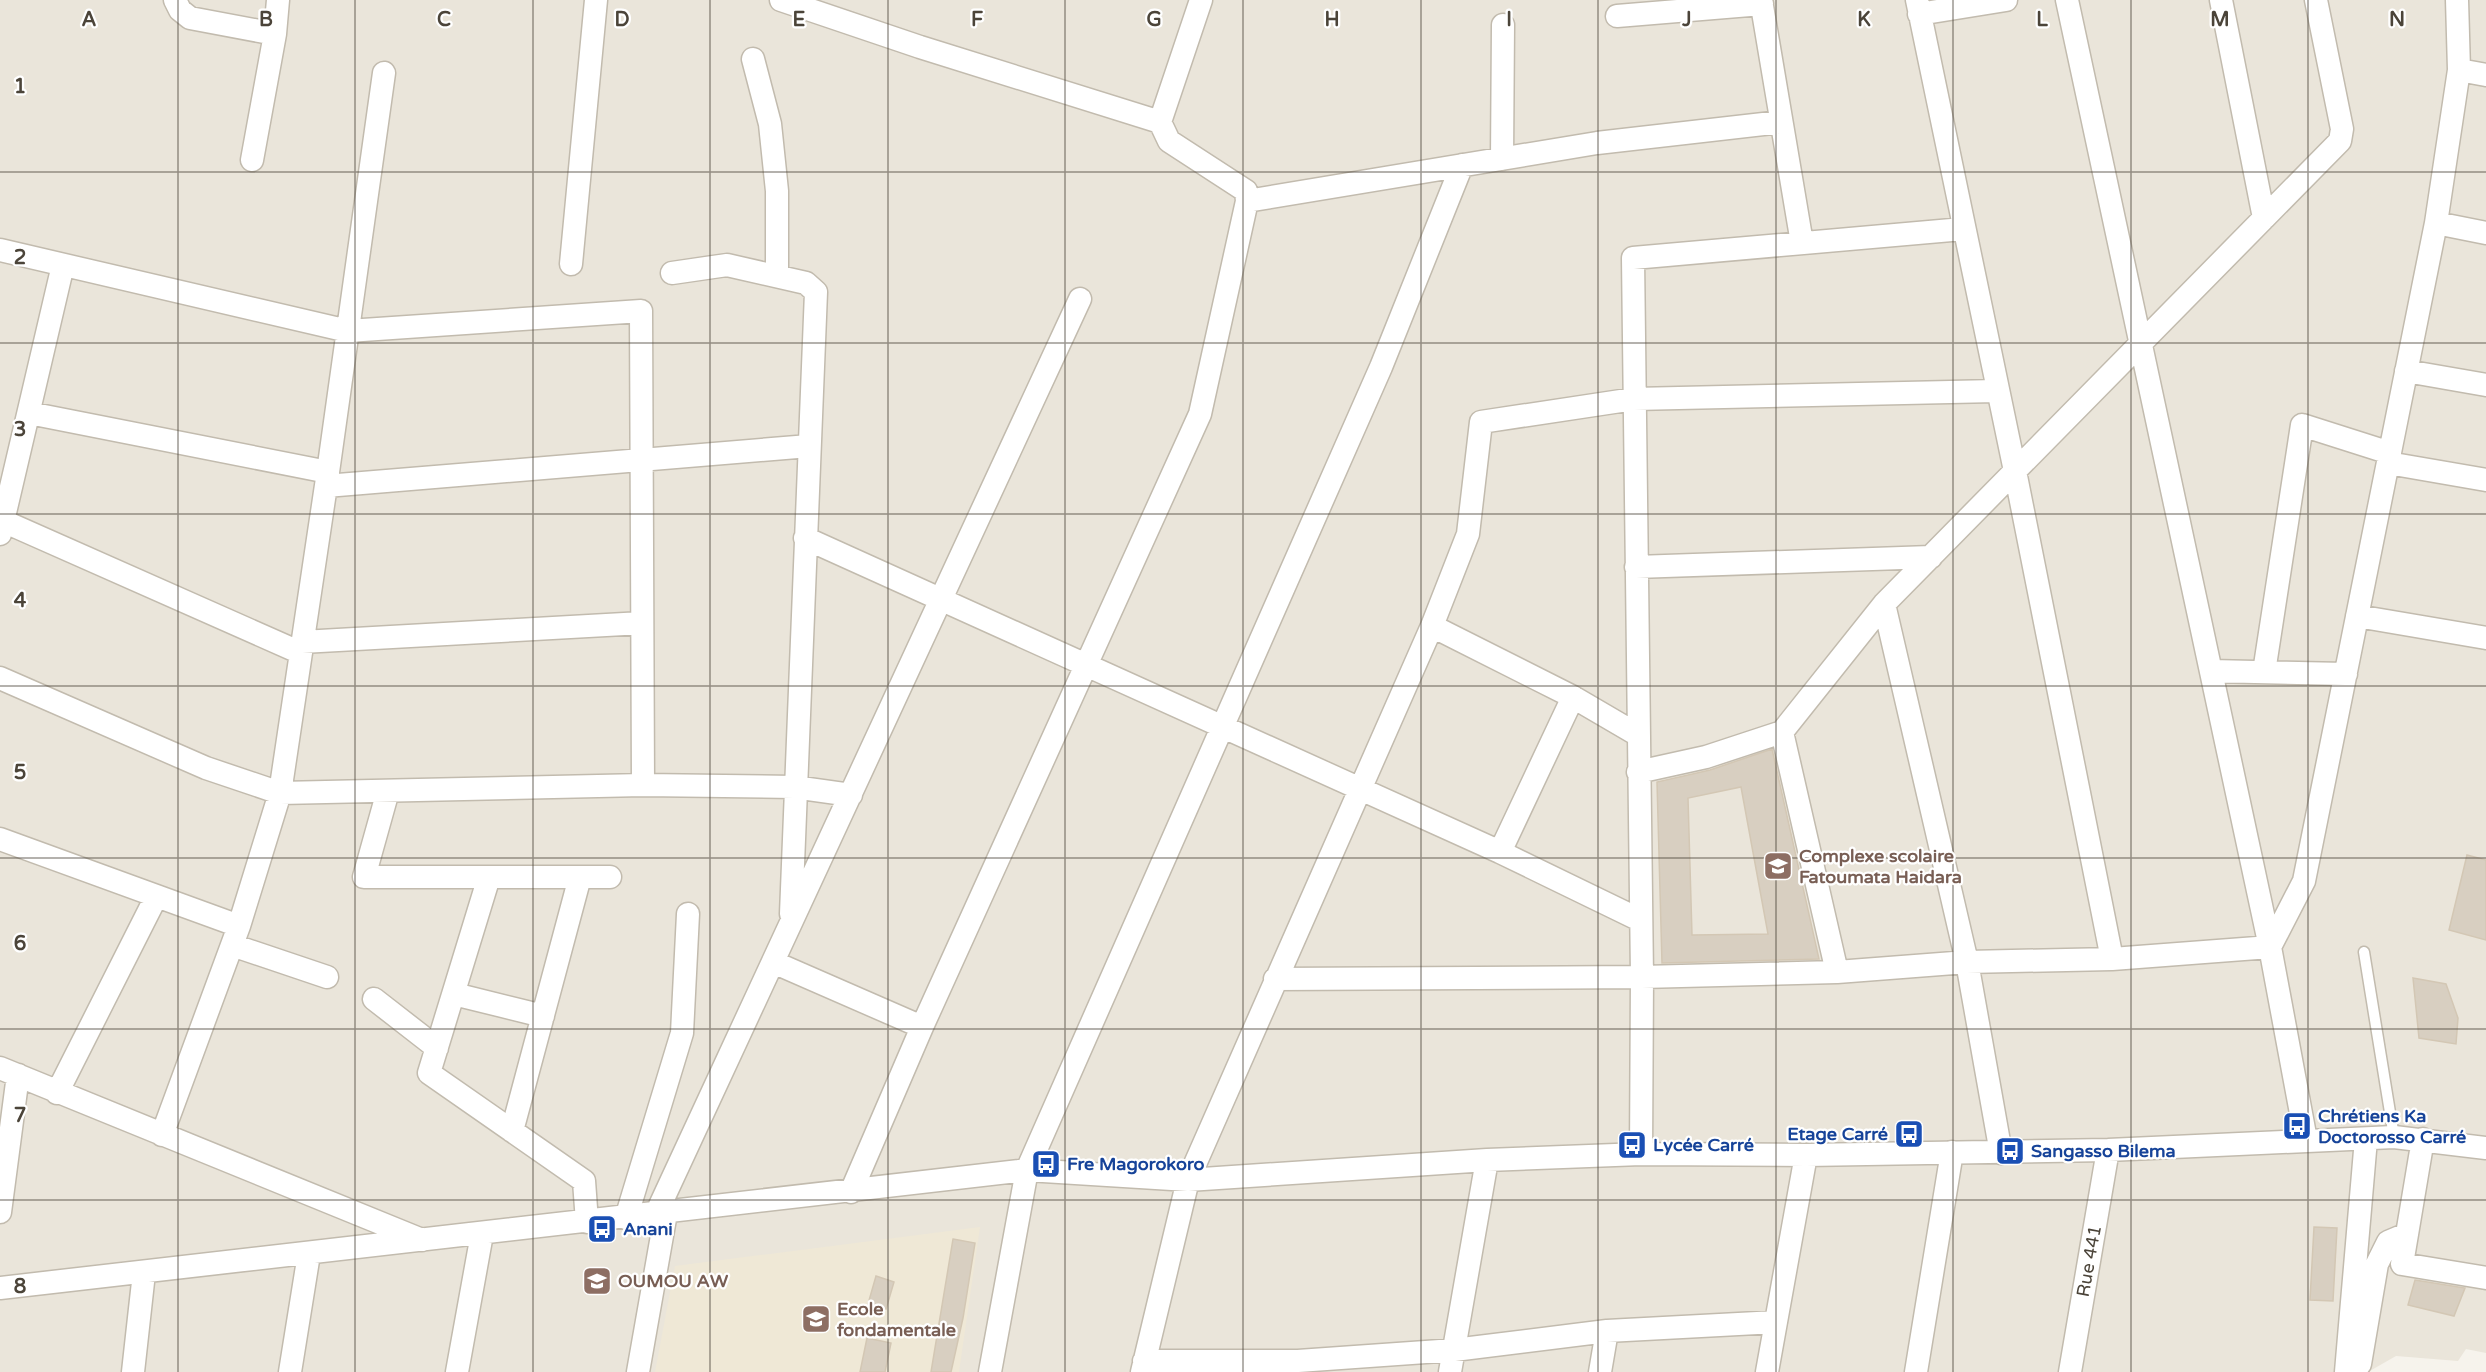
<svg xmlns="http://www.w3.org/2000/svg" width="2486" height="1372" viewBox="0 0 2486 1372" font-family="'Varela Round',sans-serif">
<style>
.residential{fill:#eae5da}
.education{fill:#efe8d6}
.building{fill:#d8cfc1;stroke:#d3c7b4;stroke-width:1.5;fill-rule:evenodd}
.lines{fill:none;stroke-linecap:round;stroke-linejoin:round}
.lane-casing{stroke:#c2bbae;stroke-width:13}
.street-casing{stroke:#c2bbae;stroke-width:25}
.lane{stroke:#fff;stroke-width:10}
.street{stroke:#fff;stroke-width:22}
.grid{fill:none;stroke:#4b4439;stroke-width:1.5;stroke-opacity:0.55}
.labels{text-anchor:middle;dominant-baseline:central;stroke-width:4.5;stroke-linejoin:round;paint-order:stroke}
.education-label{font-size:18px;font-weight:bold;fill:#785e54;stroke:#fff;text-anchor:start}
.transit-label{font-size:18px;font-weight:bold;fill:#164399;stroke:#fff;text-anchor:start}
.street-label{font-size:18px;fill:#4b4439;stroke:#fff}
.grid-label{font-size:20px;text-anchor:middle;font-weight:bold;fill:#4b4439;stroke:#fff;stroke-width:4.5;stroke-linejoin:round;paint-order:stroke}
</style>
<rect width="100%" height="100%" fill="#f6f3ec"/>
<path class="residential" d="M 0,0 L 2486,0 L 2486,1353 L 2466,1349 L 2458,1361 L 2396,1356 L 2368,1372 L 0,1372 Z"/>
<path class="education" d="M 980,1227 L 959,1372 L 655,1372 L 675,1266 Z"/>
<path class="building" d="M 1772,749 L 1819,959 L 1662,963 L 1657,782 L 1710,770 ZM 1741,787 L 1768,934 L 1692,935 L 1688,798 Z
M 2467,855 L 2486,860 L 2486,940 L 2449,930 Z
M 2413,978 L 2446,984 L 2458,1018 L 2456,1044 L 2419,1038 Z
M 2314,1227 L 2337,1228 L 2333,1301 L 2310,1300 Z
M 953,1239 L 975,1243 L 963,1318 L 951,1372 L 931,1372 Z
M 876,1276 L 894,1282 L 886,1309 L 868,1304 Z
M 2415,1280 L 2465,1288 L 2454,1316 L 2408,1305 Z
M 867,1338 L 891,1343 L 885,1372 L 860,1372 Z"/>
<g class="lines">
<g class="lane-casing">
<path id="lane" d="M 2364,952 L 2394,1137"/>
</g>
<g class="street-casing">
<path id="street" d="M 175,0 L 180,10 L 190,18 L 275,34
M 781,0 L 920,47 L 1160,122
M 1761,0 L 1802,243
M 1917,0 L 2015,471 L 2112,959
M 2067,0 L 2270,947 L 2306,1140
M 2221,0 L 2264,218
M 1919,14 L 2006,0
M 1617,16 L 1762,4
M 753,59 L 770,124 L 777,191 L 777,276
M 2459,70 L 2486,75
M 1502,159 L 1503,25
M 252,160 L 275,34 L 278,0
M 1247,201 L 1597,143 L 1781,122
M 2436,223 L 2486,233
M 0,250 L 348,331 L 641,311 L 643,785
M 571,264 L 596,0
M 672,273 L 727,265 L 806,283 L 816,292 L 791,914
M 2406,371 L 2486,385
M 29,413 L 328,472 L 280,793 L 239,926 L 162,1135
M 2388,463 L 2486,480
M 328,472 L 384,73
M 326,486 L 809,446
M 3,521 L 301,653
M 0,534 L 63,265
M 805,538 L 1500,852 L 1640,920
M 1636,567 L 1931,557
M 1884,604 L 1967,962 L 2001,1153
M 2357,616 L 2486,638
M 1432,626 L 1573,697 L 1638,735
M 302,642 L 642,623
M 2211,671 L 2346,674
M 2264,672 L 2302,425 L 2390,453
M 0,678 L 206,768 L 280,793 L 643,785 L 794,787 L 851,795
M 1782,732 L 1837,972
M 1638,772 L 1706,757 L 1782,732 L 1884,604 L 2340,141 L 2342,129 L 2316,0
M 388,791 L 364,877 L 610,877
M 0,839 L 239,926
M 1500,852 L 1573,697
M 489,877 L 429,1073 L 584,1181 L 587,1222
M 232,945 L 327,977
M 773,962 L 922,1027
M 1275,979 L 1642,977 L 1837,972 L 1967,962 L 2112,959 L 2270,947 L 2304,881 L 2436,223 L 2459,70 L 2457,0
M 454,994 L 543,1016
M 374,999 L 437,1048
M 0,1068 L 422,1240
M 57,1093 L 156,897
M 512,1131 L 580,877
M 2423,1139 L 2402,1264 L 2486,1278
M 1641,1154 L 1642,977 L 1633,258 L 1963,229
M 851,1192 L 922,1027 L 1200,414 L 1247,201 L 1246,191 L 1169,141 L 1160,122 L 1201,0
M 0,1212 L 18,1075
M 656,1214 L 1080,299
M 626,1218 L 682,1033 L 688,914
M 0,1288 L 1027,1170 L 1188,1180 L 1487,1160 L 1641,1154 L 1806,1155 L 2108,1150 L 2394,1137 L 2486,1148
M 1144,1361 L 1298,1361 L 1454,1350 L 1607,1331 L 1776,1322
M 2360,1364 L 2377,1264 L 2388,1242 L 2407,1234
M 133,1372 L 144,1273
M 290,1372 L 309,1254
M 457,1372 L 482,1234
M 638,1372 L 666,1213
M 990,1372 L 1027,1170 L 1381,367 L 1462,165
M 1142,1372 L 1188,1180 L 1432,626 L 1468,534 L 1481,422 L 1634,399 L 1996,391
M 1450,1372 L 1487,1160
M 1600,1372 L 1607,1331
M 1767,1372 L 1806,1155
M 1916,1372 L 1952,1152
M 2070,1372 L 2108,1150
M 2346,1372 L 2366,1139"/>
</g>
<use href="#lane" class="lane"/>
<use href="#street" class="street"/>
</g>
<path class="grid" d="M 178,0 L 178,1372M 355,0 L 355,1372M 533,0 L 533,1372M 710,0 L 710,1372M 888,0 L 888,1372M 1065,0 L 1065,1372M 1243,0 L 1243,1372M 1421,0 L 1421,1372M 1598,0 L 1598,1372M 1776,0 L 1776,1372M 1953,0 L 1953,1372M 2131,0 L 2131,1372M 2308,0 L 2308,1372M 0,172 L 2486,172M 0,343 L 2486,343M 0,514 L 2486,514M 0,686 L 2486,686M 0,858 L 2486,858M 0,1029 L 2486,1029M 0,1200 L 2486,1200"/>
<defs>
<g id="school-square" transform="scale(1.5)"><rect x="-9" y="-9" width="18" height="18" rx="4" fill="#8d6e63" stroke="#fff"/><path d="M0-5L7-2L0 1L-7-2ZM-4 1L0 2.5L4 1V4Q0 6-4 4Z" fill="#fff"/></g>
<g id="bus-square" transform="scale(1.5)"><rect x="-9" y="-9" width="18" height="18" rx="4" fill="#1a4fb4" stroke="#fff"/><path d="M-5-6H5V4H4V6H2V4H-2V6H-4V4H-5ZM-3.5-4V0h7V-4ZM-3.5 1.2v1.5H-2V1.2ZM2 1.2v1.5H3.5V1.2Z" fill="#fff"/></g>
</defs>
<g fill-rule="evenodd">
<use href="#school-square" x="1778" y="866"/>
<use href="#bus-square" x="2297" y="1126"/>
<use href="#bus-square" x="1909" y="1134"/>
<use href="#bus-square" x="1632" y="1145"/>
<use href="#bus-square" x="2010" y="1151"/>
<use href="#bus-square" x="1046" y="1164"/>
<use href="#bus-square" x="602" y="1229"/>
<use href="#school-square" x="597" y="1281"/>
<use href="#school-square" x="816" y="1319"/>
</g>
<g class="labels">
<g class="education-label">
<text x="1799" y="856">Complexe scolaire<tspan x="1799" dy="21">Fatoumata Haidara</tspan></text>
<text x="618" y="1281">OUMOU AW</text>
<text x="837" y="1309">Ecole<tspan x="837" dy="21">fondamentale</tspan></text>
</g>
<g class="transit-label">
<text x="2318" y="1116">Chrétiens Ka<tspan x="2318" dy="21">Doctorosso Carré</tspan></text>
<text x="1888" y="1134" text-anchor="end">Etage Carré</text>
<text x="1653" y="1145">Lycée Carré</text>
<text x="2031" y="1151">Sangasso Bilema</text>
<text x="1067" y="1164">Fre Magorokoro</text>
<text x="623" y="1229">Anani</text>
</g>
<g class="street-label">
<text transform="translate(2089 1261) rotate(-80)">Rue 441</text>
</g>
</g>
<g class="grid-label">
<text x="89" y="26">A</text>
<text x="266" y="26">B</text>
<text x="444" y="26">C</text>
<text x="622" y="26">D</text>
<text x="799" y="26">E</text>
<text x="977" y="26">F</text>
<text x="1154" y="26">G</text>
<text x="1332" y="26">H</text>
<text x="1509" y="26">I</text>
<text x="1687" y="26">J</text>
<text x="1864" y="26">K</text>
<text x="2042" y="26">L</text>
<text x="2220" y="26">M</text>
<text x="2397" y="26">N</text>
<text x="20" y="93">1</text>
<text x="20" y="264">2</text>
<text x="20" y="436">3</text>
<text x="20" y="607">4</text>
<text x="20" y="779">5</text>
<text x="20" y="950">6</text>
<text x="20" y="1122">7</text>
<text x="20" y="1293">8</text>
</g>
</svg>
